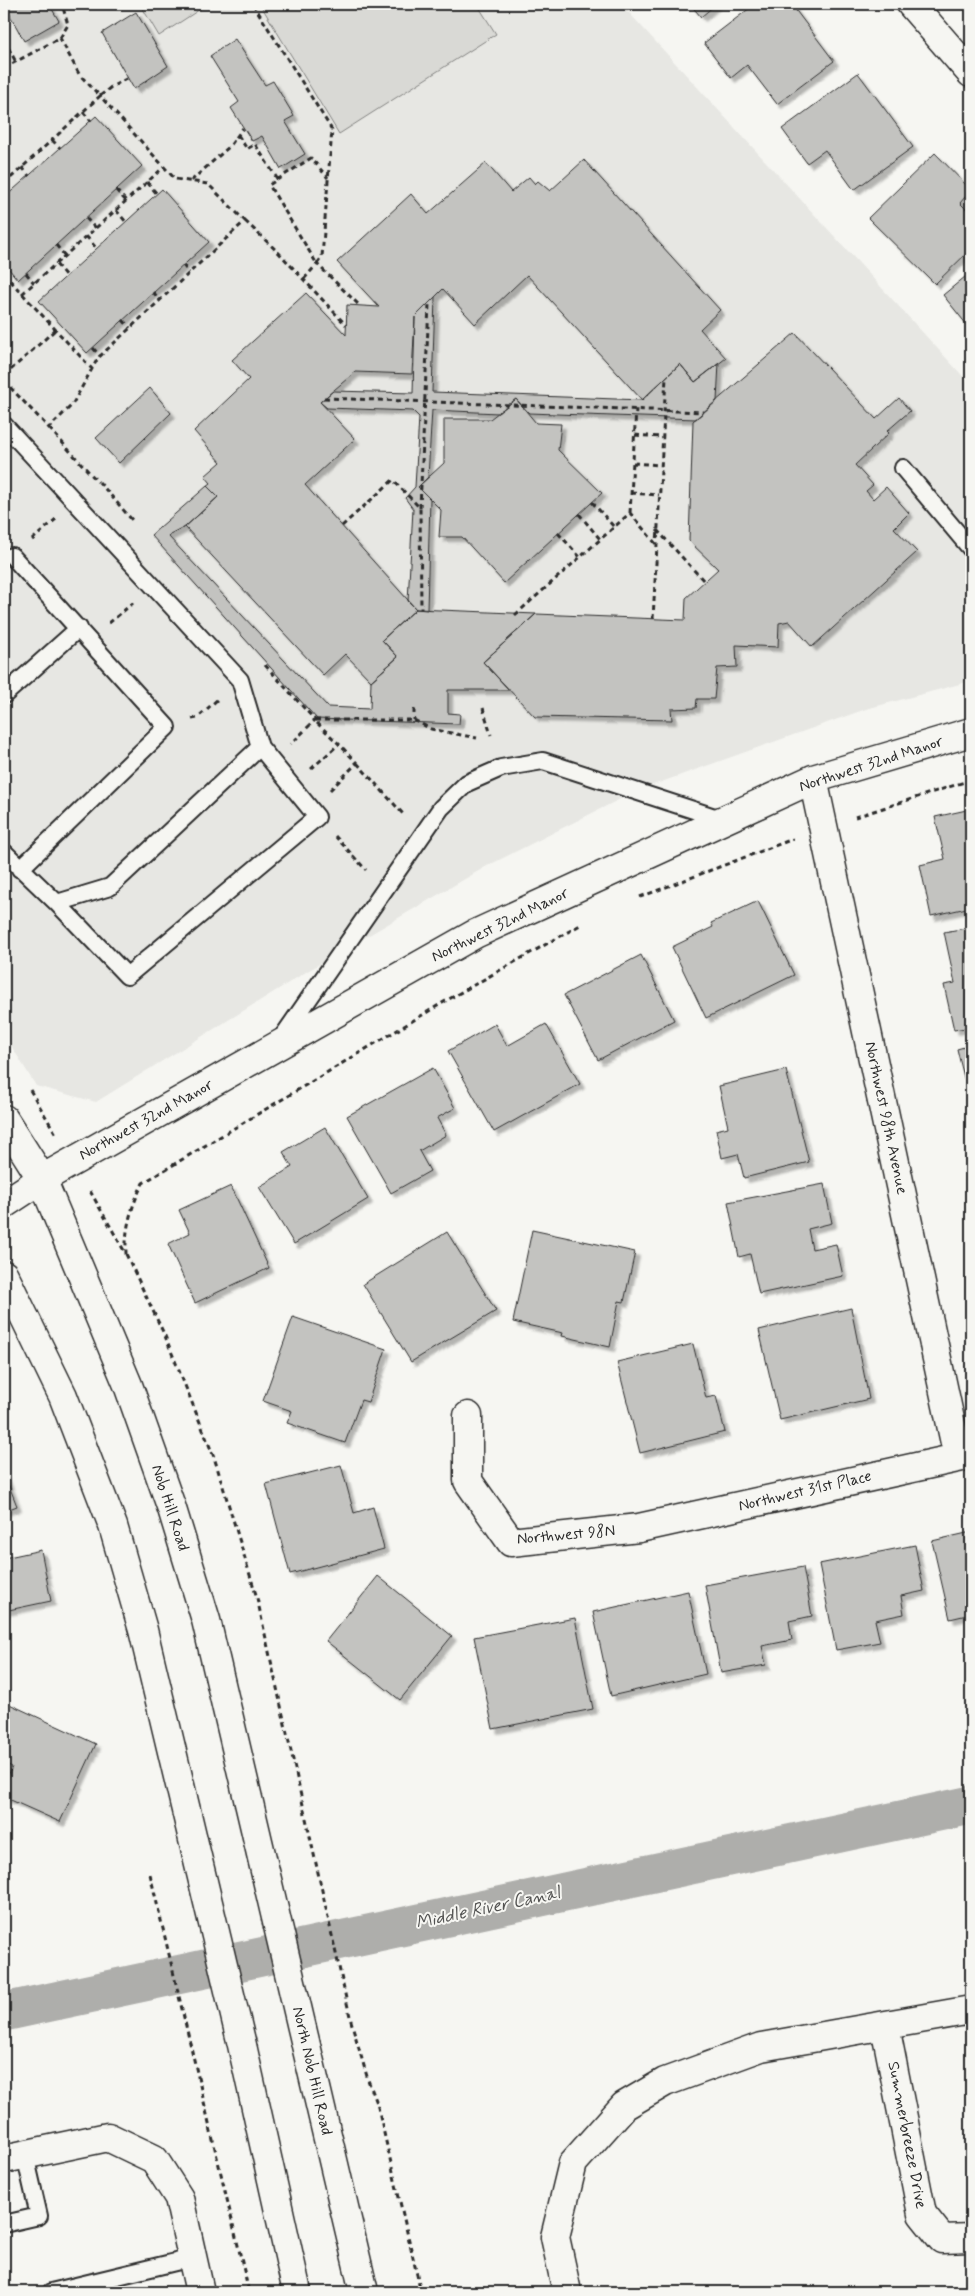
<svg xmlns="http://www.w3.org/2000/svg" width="975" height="2296" viewBox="0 0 975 2296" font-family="Mynerve,sans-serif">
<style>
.built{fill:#e7e7e3}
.green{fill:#d9d9d5;stroke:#828280}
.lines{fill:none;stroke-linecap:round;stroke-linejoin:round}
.canal{stroke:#aeaeab;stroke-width:39}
.building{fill:#c3c3c0;stroke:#2b2b2b;filter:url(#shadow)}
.lane-casing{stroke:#2b2b2b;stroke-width:20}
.street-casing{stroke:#2b2b2b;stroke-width:31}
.secondary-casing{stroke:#2b2b2b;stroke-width:31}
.path{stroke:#2b2b2b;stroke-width:3;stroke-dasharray:5 4;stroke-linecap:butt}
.lane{stroke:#f6f6f2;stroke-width:16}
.street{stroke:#f6f6f2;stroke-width:28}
.secondary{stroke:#f6f6f2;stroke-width:28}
.labels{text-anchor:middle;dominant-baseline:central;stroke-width:4;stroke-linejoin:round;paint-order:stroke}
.street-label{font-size:16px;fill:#2b2b2b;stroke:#f6f6f2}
.water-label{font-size:18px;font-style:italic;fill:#525251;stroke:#f6f6f2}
</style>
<defs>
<filter id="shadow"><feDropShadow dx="4.5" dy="4.5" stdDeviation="1" flood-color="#0004"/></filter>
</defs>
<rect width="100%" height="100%" fill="#f6f6f2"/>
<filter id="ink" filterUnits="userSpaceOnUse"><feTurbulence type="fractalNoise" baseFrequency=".02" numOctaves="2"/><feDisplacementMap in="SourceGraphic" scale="10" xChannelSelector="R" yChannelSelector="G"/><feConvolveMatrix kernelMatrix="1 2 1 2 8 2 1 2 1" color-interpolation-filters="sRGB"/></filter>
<g filter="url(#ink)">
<path class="built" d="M 4,4 L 621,4 L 971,385 L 971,681 L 866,709 L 636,791 L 487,866 L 306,972 L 96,1102 L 36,1086 L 4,1034 Z"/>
<path class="green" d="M 140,4 L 208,4 L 159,36 Z
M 260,4 L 477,4 L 496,34 L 339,134 Z"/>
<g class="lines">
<path class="canal" d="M 4,2012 L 971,1805"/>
</g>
<path class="building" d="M 4,4 L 49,4 L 59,21 L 24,41 Z
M 690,4 L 716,4 L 701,17 Z
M 755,4 L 791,4 L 834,61 L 777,104 L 747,65 L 731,78 L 704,43 Z
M 136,12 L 168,66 L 134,89 L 102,33 Z
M 235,39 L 265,85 L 273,81 L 294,116 L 285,121 L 305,154 L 281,169 L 262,136 L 252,141 L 231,108 L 239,102 L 210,56 Z
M 858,73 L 913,147 L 854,190 L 825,150 L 807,163 L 782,129 Z
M 96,116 L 142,166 L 18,280 L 4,263 L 4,198 Z
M 935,153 L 971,190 L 960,203 L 971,214 L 971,249 L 935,284 L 868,218 Z
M 584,160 L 720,310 L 700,329 L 726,358 L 695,382 L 680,364 L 642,400 L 527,275 L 475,324 L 443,289 L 415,317 L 412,374 L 355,372 L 320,402 L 355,439 L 305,485 L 416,609 L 382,640 L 398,657 L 371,681 L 345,654 L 323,675 L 185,527 L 218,497 L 207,486 L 211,483 L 205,476 L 221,462 L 194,431 L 249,379 L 232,360 L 306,293 L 346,335 L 347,305 L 379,307 L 337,262 L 411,194 L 428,214 L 486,163 L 511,192 L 529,177 L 535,184 L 538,181 L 550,191 Z
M 162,189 L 209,242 L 87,353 L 39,301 Z
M 971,272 L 971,330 L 943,295 Z
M 435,297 L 432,392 L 642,400 L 680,364 L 695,382 L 719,363 L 717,401 L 696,419 L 529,413 L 516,399 L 498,413 L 432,410 L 428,477 L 418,487 L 430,499 L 427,610 L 416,609 L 408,601 L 413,509 L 405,498 L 415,487 L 419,417 L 413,411 L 327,408 L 320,402 L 333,391 L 413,393 L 415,317 Z
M 795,333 L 876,419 L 899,398 L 910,411 L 887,431 L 889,433 L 855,465 L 873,485 L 866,491 L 873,499 L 886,487 L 909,513 L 894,528 L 917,552 L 812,647 L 789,621 L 779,623 L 778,647 L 736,645 L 737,667 L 717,668 L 714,699 L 697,699 L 696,708 L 671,709 L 672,720 L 535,717 L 483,662 L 536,614 L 685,620 L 686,598 L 718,569 L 689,541 L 693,421 Z
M 150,388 L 171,413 L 119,463 L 96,438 Z
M 516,399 L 536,423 L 561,424 L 558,450 L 602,493 L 504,583 L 462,537 L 439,537 L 441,510 L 418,487 L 444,463 L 444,419 L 490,419 Z
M 207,486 L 218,497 L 185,527 L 168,536 L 328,707 L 370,709 L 371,681 L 398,657 L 382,640 L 416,609 L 536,614 L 483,662 L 509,690 L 448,690 L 448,713 L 460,714 L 459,724 L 317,719 L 151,535 Z
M 971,809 L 971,907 L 931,916 L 920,865 L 945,859 L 935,817 Z
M 758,901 L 794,975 L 706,1018 L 672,947 L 713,927 L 711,923 Z
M 971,927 L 971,1027 L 954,1030 L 944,985 L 955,983 L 944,932 Z
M 641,955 L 674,1020 L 598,1060 L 564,995 Z
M 495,1024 L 507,1046 L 546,1024 L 580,1084 L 494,1132 L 448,1051 Z
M 971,1045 L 971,1094 L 968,1094 L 957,1049 Z
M 433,1068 L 455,1108 L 437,1118 L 446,1135 L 419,1151 L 430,1171 L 391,1193 L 347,1116 Z
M 786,1070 L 809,1162 L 744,1178 L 738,1154 L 722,1158 L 716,1130 L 728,1127 L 719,1086 Z
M 325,1127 L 368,1199 L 294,1244 L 259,1187 L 292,1167 L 283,1152 Z
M 824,1184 L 832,1223 L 808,1229 L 812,1249 L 836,1244 L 843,1276 L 759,1294 L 750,1254 L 739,1257 L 728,1202 Z
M 231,1186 L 269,1268 L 195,1303 L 168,1244 L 190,1233 L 179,1210 Z
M 532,1230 L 635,1252 L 624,1302 L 619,1301 L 610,1347 L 562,1336 L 563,1333 L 513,1322 Z
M 447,1232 L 496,1311 L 411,1362 L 363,1284 Z
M 851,1308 L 869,1399 L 780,1420 L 759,1330 Z
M 293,1317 L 386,1349 L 368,1402 L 361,1400 L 345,1443 L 287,1423 L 292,1411 L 263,1401 Z
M 693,1344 L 706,1398 L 716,1396 L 725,1432 L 640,1453 L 617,1362 Z
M 341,1465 L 354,1513 L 373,1507 L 384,1549 L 290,1574 L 266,1484 Z
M 4,1473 L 17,1506 L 4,1511 Z
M 971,1532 L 971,1614 L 950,1619 L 932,1541 Z
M 915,1545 L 924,1591 L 901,1596 L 904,1614 L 875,1620 L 880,1642 L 836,1650 L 819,1564 Z
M 41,1550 L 51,1601 L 4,1611 L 4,1558 Z
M 803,1567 L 812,1616 L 789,1621 L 792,1640 L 762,1646 L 766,1665 L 721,1673 L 705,1585 Z
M 378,1576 L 452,1636 L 400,1700 L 326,1641 Z
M 688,1591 L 706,1674 L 611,1696 L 593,1612 Z
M 575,1618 L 593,1709 L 493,1729 L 474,1637 Z
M 5,1702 L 96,1744 L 60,1822 L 4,1797 L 4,1785 L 12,1767 L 4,1763 Z"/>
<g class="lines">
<g class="lane-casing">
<path id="lane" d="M 4,425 L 240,680 L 260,747 L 110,887 L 57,903 L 4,852
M 903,468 L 971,549
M 12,556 L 167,727 L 20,869
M 4,695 L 79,628
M 57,903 L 127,976 L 317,817 L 260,747
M 281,1039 L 441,808 L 467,783 L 501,768 L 543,761 L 724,820
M 4,2224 L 39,2216 L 25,2155
M 51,2292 L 192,2258"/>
</g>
<g class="street-casing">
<path id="street" d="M 911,4 L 971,73
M 813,779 L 958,1457
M 4,1204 L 42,1179 L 475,934 L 813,779 L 971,732
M 468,1416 L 468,1481 L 511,1542 L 639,1528 L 971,1455
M 885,2026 L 922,2214 L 942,2239 L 971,2238
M 4,2159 L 108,2137 L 154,2159 L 179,2198 L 200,2292
M 567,2292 L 555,2237 L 573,2163 L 624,2106 L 665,2082 L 761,2047 L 971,2010"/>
</g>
<g class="secondary-casing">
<path id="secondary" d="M 4,1119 L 42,1179 L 128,1385 L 172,1509 L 206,1620 L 364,2292
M 4,1275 L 63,1396 L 113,1526 L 143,1630 L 242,2045 L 297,2292"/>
</g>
<path class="path" d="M 253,4 L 332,130 L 322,257 L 317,264 L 269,185 L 311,158 L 328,178
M 60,38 L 68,25 L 62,4
M 4,40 L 16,62
M 4,68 L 60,38 L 79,74 L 100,96 L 111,87 L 128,78
M 83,112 L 91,121
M 238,135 L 247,149 L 255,144 L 278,180
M 52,140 L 60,148
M 22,167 L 29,176
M 191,181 L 230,146 L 243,128
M 147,182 L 157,194
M 4,184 L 100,96 L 175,179 L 208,184 L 245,221 L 98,358 L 72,405 L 49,428 L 4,381
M 116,190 L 126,201
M 116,210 L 126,222
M 86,218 L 95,228
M 245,221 L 279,253 L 346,325
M 86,236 L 97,249
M 56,245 L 65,256
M 56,264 L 66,276
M 183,265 L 189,273
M 26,273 L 34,283
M 4,274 L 92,369
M 304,279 L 317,264 L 360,306
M 153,292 L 160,300
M 22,294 L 164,167
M 123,320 L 130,328
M 93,348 L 100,356
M 4,376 L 55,330
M 324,398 L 704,412
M 49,428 L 98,482
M 635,435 L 661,437
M 633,463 L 660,465
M 99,482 L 133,521
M 631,493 L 659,495
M 592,502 L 614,527
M 420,508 L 429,304
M 630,513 L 636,409
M 579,514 L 600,539
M 342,526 L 393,480 L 420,508 L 421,609
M 657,530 L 704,581
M 558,533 L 580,557
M 32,540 L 56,519
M 515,615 L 630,513 L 656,544
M 653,619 L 666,377
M 109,623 L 133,603
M 265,665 L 315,720 L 291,744
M 483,708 L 491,735
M 414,709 L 414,720
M 192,719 L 197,718 L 218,699
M 315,720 L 414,720 L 431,729 L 477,738
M 357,763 L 403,814
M 311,769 L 339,744 L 315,721
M 330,790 L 357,763 L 339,744
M 855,817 L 971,780
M 335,836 L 366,870
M 640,897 L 793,839
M 30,1090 L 56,1134
M 90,1191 L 126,1254 C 125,1228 131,1207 143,1183 L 449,999 L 582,924
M 126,1254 L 165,1336 L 214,1457 L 257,1598 L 351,2021 L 368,2080 L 377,2103 L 421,2292
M 150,1874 L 249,2292"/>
<use href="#lane" class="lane"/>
<use href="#street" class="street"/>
<use href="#secondary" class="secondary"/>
</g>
</g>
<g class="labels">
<g class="street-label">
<text transform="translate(871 764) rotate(-18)">Northwest 32nd Manor</text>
<text transform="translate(500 925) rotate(-26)">Northwest 32nd Manor</text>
<text transform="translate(886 1118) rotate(78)">Northwest 98th Avenue</text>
<text transform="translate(146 1120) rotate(-29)">Northwest 32nd Manor</text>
<text transform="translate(805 1491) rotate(-13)">Northwest 31st Place</text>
<text transform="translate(170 1508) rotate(72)">Nob Hill Road</text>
<text transform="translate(566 1535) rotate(-5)">Northwest 98N</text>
<text transform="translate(312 2071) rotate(77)">North Nob Hill Road</text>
<text transform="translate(907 2135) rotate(79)">Summerbreeze Drive</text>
</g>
<g class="water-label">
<text transform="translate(488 1908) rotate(-12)">Middle River Canal</text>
</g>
</g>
<rect width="975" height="2296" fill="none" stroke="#f6f6f2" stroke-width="20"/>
<rect x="10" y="10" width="955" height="2276" fill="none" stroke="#2b2b2b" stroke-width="2" filter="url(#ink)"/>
</svg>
